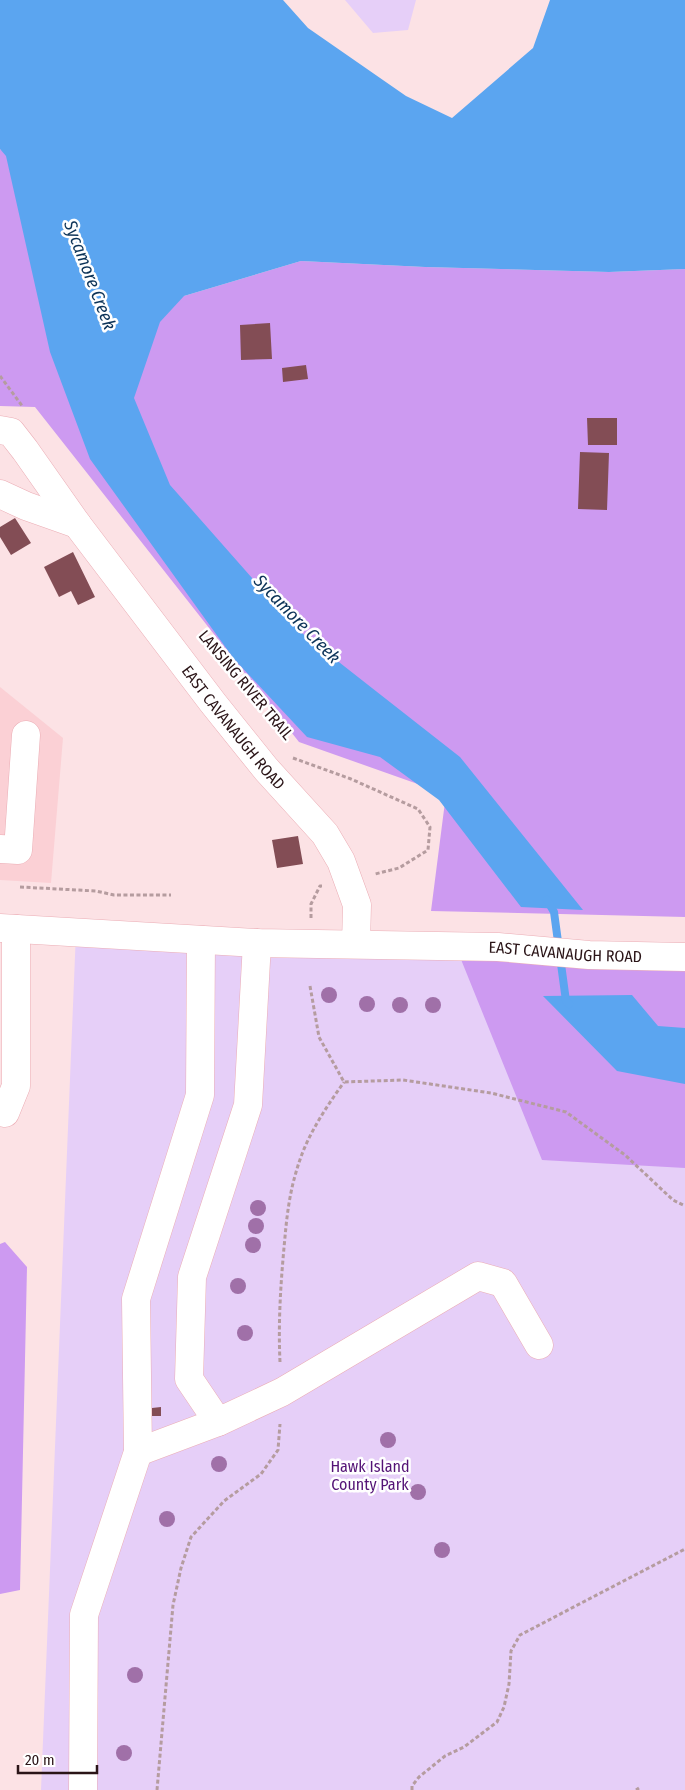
<svg xmlns="http://www.w3.org/2000/svg" width="685" height="1790" viewBox="0 0 685 1790" font-family="'Fira Sans Condensed',sans-serif">
<style>
.built{fill:#fbd0d5}
.green{fill:#e6cff8}
.forest{fill:#cd9af1}
.water{fill:#5ba5f0}
.lines{fill:none;stroke-linecap:round;stroke-linejoin:round}
.stream{stroke:#5ba5f0;stroke-width:8}
.building{fill:#834d55}
.minor-casing{stroke:#ebadb5;stroke-width:29}
.path{stroke:#b59c9f;stroke-width:3;stroke-dasharray:4 2.5;stroke-linecap:butt}
.minor{stroke:#fff;stroke-width:28}
.tree{fill:#a070a8}
.labels{text-anchor:middle;dominant-baseline:central;stroke-width:5;stroke-linejoin:round;paint-order:stroke}
.street-label{font-size:16px;fill:#2a1417;stroke:#fff}
.park-label{font-size:16px;fill:#541376;stroke:#fff}
.water-label{font-size:18px;font-style:italic;fill:#0c3358;stroke:#fff}
</style>
<rect width="100%" height="100%" fill="#fce2e5"/>
<path class="built" d="M 0,687 L 63,738 L 51,883 L 0,880 Z"/>
<path class="green" d="M 345,0 L 416,0 L 408,30 L 373,33 Z
M 76,932 L 685,963 L 685,1790 L 41,1790 Z"/>
<path class="forest" d="M 0,149 L 184,296 L 301,261 L 425,267 L 609,272 L 685,269 L 685,917 L 431,911 L 446,794 L 299,742 L 35,407 L 0,406 Z
M 458,952 L 685,963 L 685,1168 L 542,1160 Z
M 5,1242 L 27,1267 L 20,1590 L 0,1594 L 0,1244 Z"/>
<path class="water" d="M 0,0 L 283,0 L 308,28 L 406,96 L 452,118 L 533,48 L 550,0 L 685,0 L 685,269 L 609,272 L 425,267 L 301,261 L 184,296 L 160,322 L 134,398 L 170,485 L 298,630 L 460,757 L 583,910 L 521,907 L 439,800 L 380,757 L 307,737 L 234,659 L 90,459 L 50,352 L 6,156 L 0,149 Z
M 632,995 L 658,1026 L 685,1028 L 685,1084 L 617,1071 L 543,996 Z"/>
<g class="lines">
<path class="stream" d="M 547,900 L 554,912 L 566,1001 L 569,1004"/>
</g>
<path class="building" d="M 270,323 L 272,359 L 241,360 L 240,325 Z
M 306,365 L 308,379 L 283,382 L 282,368 Z
M 587,418 L 617,418 L 617,445 L 588,445 Z
M 580,452 L 609,453 L 607,510 L 578,509 Z
M 15,518 L 31,543 L 11,555 L 0,537 L 0,527 Z
M 73,552 L 95,597 L 78,605 L 71,591 L 59,597 L 44,567 Z
M 298,836 L 303,864 L 277,868 L 272,840 Z
M 161,1407 L 161,1416 L 152,1416 L 152,1408 Z"/>
<g class="lines">
<g class="minor-casing">
<g id="minor">
<path id="s1" d="M 0,430 L 11,432 L 25,450 L 77,524 L 213,703 L 266,769 L 325,834 L 341,861 L 357,905 L 356,944"/>
<path d="M 0,494 L 26,506 L 77,524"/>
<path d="M 0,849 L 18,850 L 26,735"/>
<path id="s2" d="M 0,928 L 257,943 L 498,947 L 589,955 L 685,957"/>
<path d="M 0,1112 L 5,1113 L 16,1086 L 16,929"/>
<path d="M 218,1422 L 189,1379 L 192,1277 L 248,1105 L 257,943"/>
<path d="M 138,1452 L 218,1422 L 282,1392 L 478,1276 L 503,1283 L 539,1345"/>
<path d="M 83,1790 L 84,1615 L 138,1452 L 136,1299 L 200,1095 L 201,940"/>
</g>
</g>
<path class="path" d="M 0,376 L 23,407
M 293,758 L 351,779 L 418,809 L 430,827 L 428,850 L 399,868 L 375,874
M 20,887 L 96,891 L 114,895 L 171,895
M 311,918 L 311,904 L 320,886 L 322,886
M 310,986 L 319,1037 L 344,1082 L 403,1080 L 491,1093 L 566,1112 L 625,1155 L 673,1200 L 685,1206
M 280,1362 C 278,1320 281,1279 285,1237 C 287,1214 290,1191 297,1169 C 306,1137 325,1109 344,1082
M 157,1790 L 173,1605 L 181,1568 L 191,1537 L 224,1501 L 261,1474 L 278,1450 L 280,1424
M 412,1790 L 412,1786 L 419,1777 L 445,1756 L 464,1747 L 497,1722 L 504,1707 L 509,1684 L 511,1651 L 520,1635 L 685,1549
M 636,1790 L 639,1788"/>
<use href="#minor" class="minor"/>
</g>
<g class="tree">
<circle cx="329" cy="995" r="8"/>
<circle cx="367" cy="1004" r="8"/>
<circle cx="400" cy="1005" r="8"/>
<circle cx="433" cy="1005" r="8"/>
<circle cx="258" cy="1208" r="8"/>
<circle cx="256" cy="1226" r="8"/>
<circle cx="253" cy="1245" r="8"/>
<circle cx="238" cy="1286" r="8"/>
<circle cx="245" cy="1333" r="8"/>
<circle cx="388" cy="1440" r="8"/>
<circle cx="219" cy="1464" r="8"/>
<circle cx="418" cy="1492" r="8"/>
<circle cx="167" cy="1519" r="8"/>
<circle cx="442" cy="1550" r="8"/>
<circle cx="135" cy="1675" r="8"/>
<circle cx="124" cy="1753" r="8"/>
</g>
<g class="labels">
<g class="street-label">
<text transform="translate(246 685) rotate(50)">LANSING RIVER TRAIL</text>
<text stroke="none"><textPath href="#s1" startOffset="381">EAST CAVANAUGH ROAD</textPath></text>
<text stroke="none"><textPath href="#s2" startOffset="566">EAST CAVANAUGH ROAD</textPath></text>
</g>
<g class="park-label">
<text x="370" y="1466">Hawk Island<tspan x="370" dy="18">County Park</tspan></text>
</g>
<g class="water-label">
<text transform="translate(90 275) rotate(69)">Sycamore Creek</text>
<text transform="translate(297 619) rotate(46)">Sycamore Creek</text>
</g>
</g>
<path d="M18 1765v8h79v-8" fill="none" stroke="#2a1417" stroke-width="2.5"/>
<text x="25" y="1765" font-size="15" fill="#2a1417" stroke="#ffffff" stroke-width="4" paint-order="stroke">20 m</text>
</svg>
